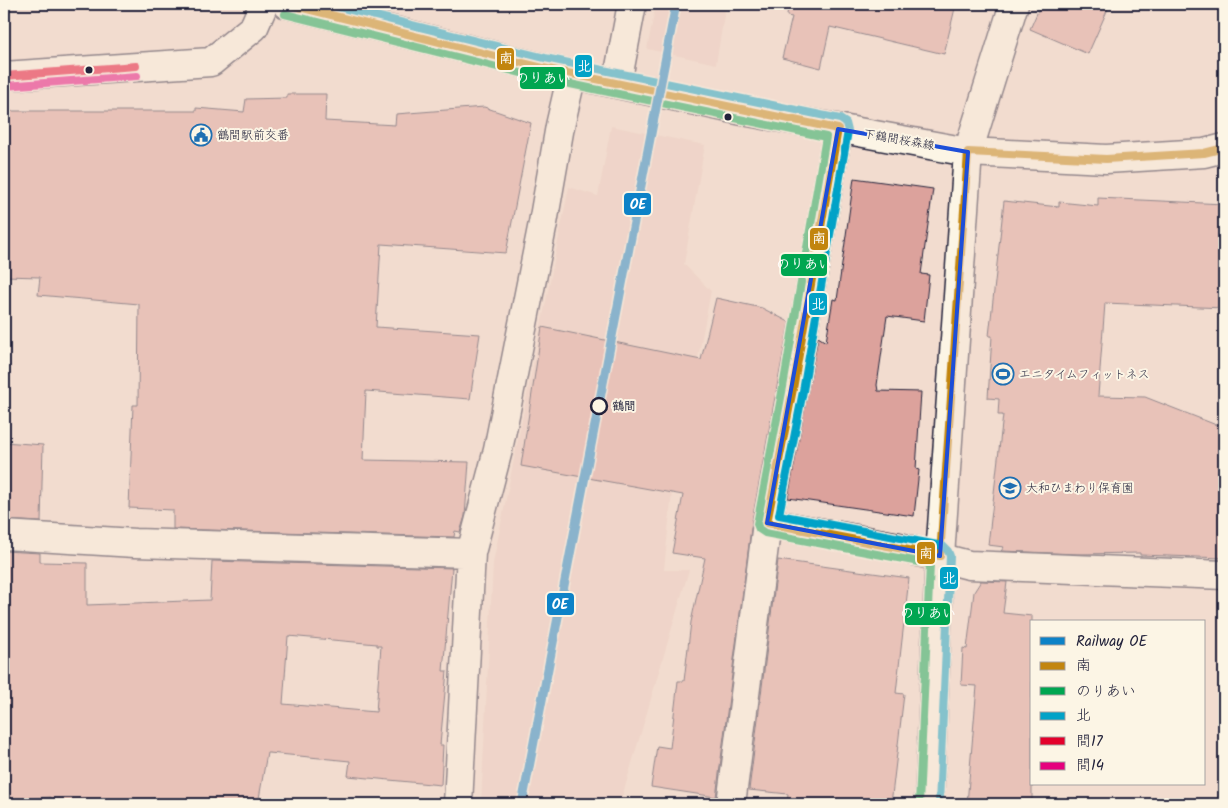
<svg xmlns="http://www.w3.org/2000/svg" width="1228" height="808" viewBox="0 0 1228 808" font-family="Kalam,'Klee One',sans-serif">
<style>
.built{fill:#ebcbc0}
.building{fill:#dca29c;stroke:#22223b;fill-rule:evenodd}
.lines{fill:none;stroke-linecap:round;stroke-linejoin:round}
.street-casing{stroke:#22223b;stroke-width:31}
.secondary-casing{stroke:#22223b;stroke-width:31}
.street{stroke:#fcf5e5;stroke-width:28}
.secondary{stroke:#fcf5e5;stroke-width:28}
.bus-1-casing{stroke:#fcf5e5;stroke-width:11}
.bus-2-casing{stroke:#fcf5e5;stroke-width:11}
.bus-3-casing{stroke:#fcf5e5;stroke-width:11}
.bus-4-casing{stroke:#fcf5e5;stroke-width:11}
.bus-5-casing{stroke:#fcf5e5;stroke-width:11}
.bus-1{stroke:#c2850f;stroke-width:8}
.bus-2{stroke:#00a651;stroke-width:8}
.bus-3{stroke:#02a2c7;stroke-width:8}
.bus-4{stroke:#e4002b;stroke-width:8}
.bus-5{stroke:#e5007d;stroke-width:8}
.rail-1-casing{stroke:#fcf5e5;stroke-width:12}
.rail-1{stroke:#0d82c7;stroke-width:9}
.marked{fill:none;stroke:#1d4ed8;stroke-width:4;stroke-linejoin:round}
.bus-dot{fill:#22223b;stroke:#fcf5e5;stroke-width:2}
.stop-dot{fill:#fcf5e5;stroke:#22223b;stroke-width:2.5}
.labels{text-anchor:middle;dominant-baseline:central;stroke-width:4;stroke-linejoin:round;paint-order:stroke}
.poi-label{font-size:12px;fill:#22223b;stroke:#fcf5e5;text-anchor:start}
.street-label{font-size:12px;fill:#22223b;stroke:#fcf5e5}
.stop-label{font-size:12px;font-weight:bold;fill:#22223b;stroke:#fcf5e5;text-anchor:start}
.line-badge{stroke:#fcf5e5;stroke-width:2}
.badge-label{font-size:14px;text-anchor:middle;font-weight:bold;fill:#fff}
</style>
<rect width="100%" height="100%" fill="#f2dccf"/>
<filter id="ink" filterUnits="userSpaceOnUse"><feTurbulence type="fractalNoise" baseFrequency=".02" numOctaves="2"/><feDisplacementMap in="SourceGraphic" scale="10" xChannelSelector="R" yChannelSelector="G"/><feConvolveMatrix kernelMatrix="1 2 1 2 8 2 1 2 1" color-interpolation-filters="sRGB"/></filter>
<g filter="url(#ink)">
<path class="built" d="M 656,4 L 726,4 L 716,64 L 647,49 Z
M 611,126 L 705,145 L 684,264 L 711,291 L 672,493 L 664,570 L 689,570 L 620,804 L 481,804 L 493,563 L 569,187 L 598,196 Z"/>
<path class="building" d="M 788,4 L 956,4 L 944,54 L 830,27 L 821,68 L 782,58 L 792,17 L 787,16 Z
M 1041,4 L 1110,4 L 1088,54 L 1030,29 Z
M 287,94 L 326,94 L 325,121 L 395,125 L 396,114 L 484,107 L 531,123 L 506,253 L 381,244 L 376,327 L 480,334 L 470,399 L 366,391 L 363,460 L 469,462 L 465,516 L 460,532 L 455,531 L 454,537 L 173,529 L 173,510 L 129,508 L 133,405 L 138,405 L 139,304 L 38,295 L 40,277 L 4,276 L 4,111 L 196,111 L 196,108 L 244,112 L 246,99 L 287,98 Z
M 854,178 L 933,189 L 921,274 L 929,275 L 924,321 L 887,316 L 877,385 L 878,391 L 921,392 L 916,469 L 919,470 L 914,516 L 788,498 L 818,337 L 826,342 L 833,299 L 837,300 Z
M 1098,198 L 1224,204 L 1224,308 L 1105,303 L 1098,396 L 1145,397 L 1224,428 L 1224,558 L 1140,555 L 1140,553 L 1078,554 L 1001,551 L 1004,547 L 988,545 L 1003,415 L 998,415 L 999,399 L 988,398 L 992,336 L 989,336 L 1004,201 L 1059,207 L 1059,202 L 1098,206 Z
M 716,298 L 762,308 L 789,322 L 752,521 L 716,797 L 651,787 L 657,746 L 670,748 L 678,681 L 684,681 L 691,622 L 705,558 L 672,553 L 683,495 L 521,466 L 542,327 L 701,360 Z
M 4,442 L 43,445 L 41,522 L 4,520 Z
M 4,551 L 40,553 L 40,562 L 87,563 L 87,605 L 210,600 L 212,561 L 452,568 L 443,671 L 447,671 L 440,745 L 443,745 L 441,785 L 348,776 L 350,761 L 269,753 L 267,753 L 258,804 L 140,804 L 140,799 L 86,804 L 51,804 L 50,797 L 4,800 ZM 288,636 L 377,644 L 377,646 L 381,646 L 376,712 L 283,704 Z
M 778,560 L 909,578 L 896,693 L 904,694 L 891,804 L 787,804 L 788,794 L 749,790 Z
M 981,581 L 1007,582 L 1003,613 L 1032,616 L 1032,804 L 967,804 L 977,686 L 961,685 L 963,648 L 967,649 L 974,592 Z"/>
<g class="lines">
<g class="street-casing">
<path id="street" d="M 617,83 L 632,4
M 767,523 L 899,547 L 969,565 L 1224,575
M 4,535 L 135,543 L 471,553
M 458,804 L 471,553 L 498,450 L 543,223 L 560,126 L 572,74
M 731,804 L 767,523 L 793,389 L 838,129"/>
</g>
<g class="secondary-casing">
<path id="secondary" d="M 287,4 L 543,68 L 743,111 L 968,152 L 1106,159 L 1204,153 L 1224,148
M 4,76 L 211,62 L 254,27 L 264,4
M 929,804 L 940,556 L 968,152 L 1014,4"/>
</g>
<use href="#street" class="street"/>
<use href="#secondary" class="secondary"/>
<g class="bus-1-casing">
<path id="bus-1" d="M 287,4 L 543,68 L 838,129 L 793,389 L 767,523 L 940,556 L 968,152 L 1106,159 L 1204,153 L 1224,148"/>
</g>
<g class="bus-2-casing">
<path id="bus-2" d="M 285,14 L 541,78 L 826,137 L 783,387 L 757,524 L 759,529 L 765,533 L 930,564 L 919,804"/>
</g>
<g class="bus-3-casing">
<path id="bus-3" d="M 327,4 L 545,58 L 840,119 L 846,123 L 848,131 L 803,391 L 779,515 L 943,546 L 948,551 L 950,556 L 939,804"/>
</g>
<g class="bus-4-casing">
<path id="bus-4" d="M 4,76 L 136,66"/>
</g>
<g class="bus-5-casing">
<path id="bus-5" d="M 5,86 L 137,76"/>
</g>
<use href="#bus-1" class="bus-1"/>
<use href="#bus-2" class="bus-2"/>
<use href="#bus-3" class="bus-3"/>
<use href="#bus-4" class="bus-4"/>
<use href="#bus-5" class="bus-5"/>
<g class="rail-1-casing">
<path id="rail-1" d="M 522,804 L 676,4"/>
</g>
<use href="#rail-1" class="rail-1"/>
</g>
</g>
<path d="M0 0H1228V808H0ZM 838,129 L 968,152 L 940,556 L 767,523 Z" fill="#f2dccf" fill-opacity=".55" fill-rule="evenodd"/>
<path class="marked" d="M 838,129 L 968,152 L 940,556 L 767,523 Z"/>
<defs>
<g id="civic-ring" transform="scale(1.125)"><circle r="9.5" fill="#fcf5e5" stroke="#1f6fb2" stroke-width="1.5"/><path d="M-.6-6.5H3V-4.5H.6V-3L4-1V1h2V6H-6V1h2V-1L-.6-3ZM-1.2 2.5V6h2.4V2.5Z" fill="#1f6fb2"/></g>
<g id="stadium-ring" transform="scale(1.125)"><circle r="9.5" fill="#fcf5e5" stroke="#1f6fb2" stroke-width="1.5"/><path d="M0-5a6.5 5 0 1 0 0 10a6.5 5 0 1 0 0-10ZM-3.5-1.8h7v3.6h-7Z" fill="#1f6fb2"/></g>
<g id="school-ring" transform="scale(1.125)"><circle r="9.5" fill="#fcf5e5" stroke="#1f6fb2" stroke-width="1.5"/><path d="M0-5L7-2L0 1L-7-2ZM-4 1L0 2.5L4 1V4Q0 6-4 4Z" fill="#1f6fb2"/></g>
</defs>
<g fill-rule="evenodd">
<use href="#civic-ring" x="201" y="135"/>
<use href="#stadium-ring" x="1003" y="374"/>
<use href="#school-ring" x="1010" y="488"/>
</g>
<g class="bus-dot">
<circle cx="89" cy="70" r="4.5"/>
<circle cx="728" cy="117" r="4.5"/>
</g>
<circle class="stop-dot" cx="599" cy="406" r="8"/>
<g class="labels">
<g class="poi-label">
<text x="217" y="135">鶴間駅前交番</text>
<text x="1019" y="374">エニタイムフィットネス</text>
<text x="1026" y="488">大和ひまわり保育園</text>
</g>
<g class="street-label">
<text transform="translate(899 140) rotate(10)">下鶴間桜森線</text>
</g>
<g class="stop-label">
<text x="612" y="406">鶴間</text>
</g>
</g>
<g class="line-badge">
<rect x="496" y="47" width="19" height="24" rx="5" fill="#c2850f"/>
<rect x="574" y="54" width="19" height="24" rx="5" fill="#02a2c7"/>
<rect x="519" y="66" width="47" height="24" rx="5" fill="#00a651"/>
<rect x="623" y="192" width="29" height="24" rx="5" fill="#0d82c7"/>
<rect x="809" y="227" width="20" height="24" rx="5" fill="#c2850f"/>
<rect x="780" y="253" width="48" height="24" rx="5" fill="#00a651"/>
<rect x="808" y="292" width="20" height="24" rx="5" fill="#02a2c7"/>
<rect x="916" y="541" width="20" height="24" rx="5" fill="#c2850f"/>
<rect x="939" y="566" width="20" height="24" rx="5" fill="#02a2c7"/>
<rect x="546" y="592" width="29" height="24" rx="5" fill="#0d82c7"/>
<rect x="904" y="602" width="47" height="24" rx="5" fill="#00a651"/>
</g>
<g class="badge-label">
<text x="506" y="63">南</text>
<text x="584" y="71">北</text>
<text x="543" y="83">のりあい</text>
<text x="638" y="209">OE</text>
<text x="819" y="243">南</text>
<text x="804" y="269">のりあい</text>
<text x="818" y="309">北</text>
<text x="926" y="558">南</text>
<text x="949" y="583">北</text>
<text x="560" y="609">OE</text>
<text x="928" y="618">のりあい</text>
</g>
<rect width="1228" height="808" fill="none" stroke="#fcf5e5" stroke-width="20"/>
<rect x="10" y="10" width="1208" height="788" fill="none" stroke="#22223b" stroke-width="2" filter="url(#ink)"/>
<rect x="1030" y="620" width="175" height="165" fill="#fcf5e5" stroke="#a5a1a1"/>
<rect x="1040" y="637" width="25" height="8" fill="#0d82c7" stroke="#a5a1a1"/>
<text x="1076" y="646" font-size="15" fill="#22223b">Railway OE</text>
<rect x="1040" y="662" width="25" height="8" fill="#c2850f" stroke="#a5a1a1"/>
<text x="1076" y="670" font-size="15" fill="#22223b">南</text>
<rect x="1040" y="687" width="25" height="8" fill="#00a651" stroke="#a5a1a1"/>
<text x="1076" y="696" font-size="15" fill="#22223b">のりあい</text>
<rect x="1040" y="712" width="25" height="8" fill="#02a2c7" stroke="#a5a1a1"/>
<text x="1076" y="720" font-size="15" fill="#22223b">北</text>
<rect x="1040" y="737" width="25" height="8" fill="#e4002b" stroke="#a5a1a1"/>
<text x="1076" y="746" font-size="15" fill="#22223b">間17</text>
<rect x="1040" y="762" width="25" height="8" fill="#e5007d" stroke="#a5a1a1"/>
<text x="1076" y="770" font-size="15" fill="#22223b">間14</text>
</svg>
